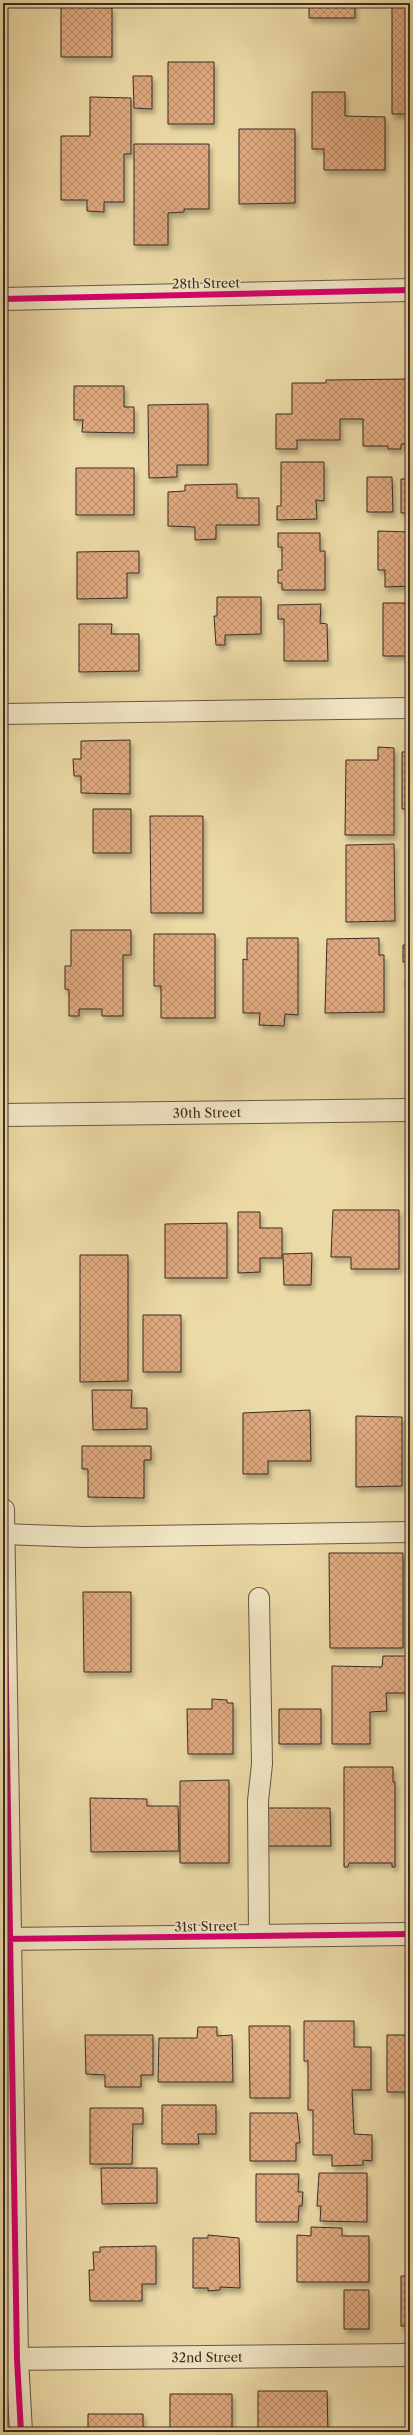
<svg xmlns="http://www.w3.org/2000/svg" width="413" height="2435" viewBox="0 0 413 2435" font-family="'Libre Caslon Text',serif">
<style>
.building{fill:url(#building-cross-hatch);stroke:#3a2d24;filter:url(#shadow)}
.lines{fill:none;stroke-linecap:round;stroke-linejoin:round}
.service-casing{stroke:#665844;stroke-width:22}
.minor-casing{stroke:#665844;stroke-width:24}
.tertiary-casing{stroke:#665844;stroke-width:24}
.service{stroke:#f2e6c5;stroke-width:20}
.minor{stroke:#f2e6c5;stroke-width:22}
.tertiary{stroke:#f2e6c5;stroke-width:22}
.cycleway-casing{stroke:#f2e6c5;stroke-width:8}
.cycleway{stroke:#d6006c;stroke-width:6}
.labels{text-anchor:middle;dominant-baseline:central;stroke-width:3;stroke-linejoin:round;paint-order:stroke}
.street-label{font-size:13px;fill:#3a2d24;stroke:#f2e6c5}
</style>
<defs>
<pattern id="building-cross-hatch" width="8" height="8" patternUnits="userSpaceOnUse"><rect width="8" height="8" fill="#dfa97f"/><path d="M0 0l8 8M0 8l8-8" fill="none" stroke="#b68a68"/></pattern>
<filter id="shadow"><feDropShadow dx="2.5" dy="4.5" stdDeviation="2" flood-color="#0004"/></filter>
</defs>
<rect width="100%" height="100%" fill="#ebd9a6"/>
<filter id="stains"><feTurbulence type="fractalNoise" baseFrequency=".005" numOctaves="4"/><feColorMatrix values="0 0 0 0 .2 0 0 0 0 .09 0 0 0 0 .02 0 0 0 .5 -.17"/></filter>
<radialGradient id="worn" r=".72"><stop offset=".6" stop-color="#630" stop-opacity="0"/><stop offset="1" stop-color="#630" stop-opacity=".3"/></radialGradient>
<path class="building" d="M 309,3 L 355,3 L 355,18 L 309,18 Z
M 392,3 L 410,3 L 410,114 L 392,114 Z
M 61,7 L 112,8 L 112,57 L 61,57 Z
M 168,62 L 214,62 L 214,124 L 168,124 Z
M 133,76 L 152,76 L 152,109 L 134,108 Z
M 312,92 L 345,92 L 345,116 L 385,117 L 385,170 L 324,170 L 324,149 L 312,149 Z
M 90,97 L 131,98 L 131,154 L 124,154 L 124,202 L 104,202 L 104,212 L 87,211 L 87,200 L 61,200 L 61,136 L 90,136 Z
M 239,129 L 295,129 L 295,203 L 239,204 Z
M 134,144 L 209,144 L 209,209 L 184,209 L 184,212 L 168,213 L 168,245 L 134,245 Z
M 410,379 L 410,444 L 401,444 L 401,449 L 388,449 L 388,446 L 363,446 L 363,419 L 340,419 L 340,440 L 297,440 L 297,449 L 276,449 L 276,414 L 292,414 L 292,383 L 326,383 L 326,380 Z
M 74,386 L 124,386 L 124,407 L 134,407 L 134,433 L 82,432 L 83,420 L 74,420 Z
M 208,404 L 208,465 L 177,465 L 177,477 L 149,478 L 148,405 Z
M 281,462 L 324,462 L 324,501 L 316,500 L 317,519 L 277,520 L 277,506 L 281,506 Z
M 76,468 L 134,468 L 134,515 L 76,515 Z
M 367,477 L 392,477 L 393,512 L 367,512 Z
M 401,479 L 410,479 L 410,513 L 401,513 Z
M 237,484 L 237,498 L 259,498 L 259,525 L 216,525 L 216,539 L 195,540 L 195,527 L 168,526 L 168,492 L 185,491 L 185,485 Z
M 378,531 L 410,532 L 410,586 L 385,587 L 385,570 L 378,570 Z
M 278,533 L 320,533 L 320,551 L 325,551 L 325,590 L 282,590 L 282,583 L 278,583 L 278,570 L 282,570 L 282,547 L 278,547 Z
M 139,551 L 139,573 L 127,573 L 127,598 L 77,599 L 77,552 Z
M 217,597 L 261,597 L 261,634 L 225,635 L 225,645 L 216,645 L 214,616 L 217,616 Z
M 383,603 L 410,603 L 410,656 L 383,656 Z
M 321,604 L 320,623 L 327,624 L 328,661 L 284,661 L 284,619 L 278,619 L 278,605 Z
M 79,624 L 112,624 L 111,634 L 139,634 L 139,671 L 79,672 Z
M 130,740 L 130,794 L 81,793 L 81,776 L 74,776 L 73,759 L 81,759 L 81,741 Z
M 378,747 L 394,748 L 394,835 L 345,835 L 346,760 L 378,760 Z
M 402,752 L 410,752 L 410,809 L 402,809 Z
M 93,809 L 131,809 L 131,853 L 93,853 Z
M 150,816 L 203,816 L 203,913 L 151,913 Z
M 394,844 L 395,921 L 346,922 L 346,845 Z
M 71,930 L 131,930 L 131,955 L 123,955 L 123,1016 L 102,1016 L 102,1009 L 79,1009 L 79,1016 L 69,1016 L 69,990 L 65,989 L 65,966 L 71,966 Z
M 154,934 L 215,934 L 215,1018 L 161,1018 L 161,986 L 154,986 Z
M 247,938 L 298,938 L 298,1015 L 285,1014 L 284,1026 L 259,1025 L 260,1013 L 243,1013 L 243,959 L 247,960 Z
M 379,938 L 379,955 L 384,955 L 384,1012 L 325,1013 L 327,939 Z
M 403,945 L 410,945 L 410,962 L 403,962 Z
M 410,964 L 410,1017 L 408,1017 L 405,983 Z
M 333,1210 L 399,1210 L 399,1269 L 351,1269 L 351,1257 L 331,1257 Z
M 238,1212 L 260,1212 L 260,1228 L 282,1228 L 282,1258 L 260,1258 L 260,1272 L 238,1273 Z
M 227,1223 L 227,1278 L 165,1278 L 165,1224 Z
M 312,1253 L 311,1285 L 284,1285 L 283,1254 Z
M 80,1255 L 128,1255 L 128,1381 L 80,1382 Z
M 143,1315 L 181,1315 L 181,1372 L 143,1372 Z
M 92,1390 L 132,1390 L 131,1408 L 147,1408 L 147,1429 L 93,1430 Z
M 310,1410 L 311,1461 L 268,1461 L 268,1474 L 243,1474 L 243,1413 Z
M 356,1416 L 402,1417 L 402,1486 L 356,1487 Z
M 82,1446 L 151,1446 L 151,1460 L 144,1460 L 144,1498 L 88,1497 L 88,1469 L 82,1469 Z
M 329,1553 L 403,1553 L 403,1648 L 330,1648 Z
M 83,1592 L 131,1592 L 131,1672 L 84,1672 Z
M 383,1656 L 408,1656 L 408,1693 L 386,1693 L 387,1711 L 370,1712 L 370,1744 L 332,1744 L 332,1666 L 382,1667 Z
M 212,1699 L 227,1700 L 227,1703 L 233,1703 L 233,1754 L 188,1754 L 187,1709 L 212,1709 Z
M 279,1709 L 321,1709 L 321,1744 L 279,1744 Z
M 344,1767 L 393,1767 L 393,1782 L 395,1782 L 395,1867 L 392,1867 L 392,1863 L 349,1863 L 348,1867 L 344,1867 Z
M 229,1780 L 229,1863 L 180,1863 L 180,1781 Z
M 90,1798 L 147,1799 L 147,1806 L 178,1806 L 179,1851 L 91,1852 Z
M 263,1808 L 330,1808 L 331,1846 L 263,1846 Z
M 304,2021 L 354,2021 L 354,2047 L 371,2047 L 371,2090 L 352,2090 L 354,2134 L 372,2135 L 372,2161 L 363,2160 L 363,2165 L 332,2166 L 332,2155 L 313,2155 L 313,2110 L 308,2110 L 308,2061 L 304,2061 Z
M 249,2026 L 290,2026 L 290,2098 L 250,2098 Z
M 198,2027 L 217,2027 L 217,2036 L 232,2035 L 233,2082 L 158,2082 L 159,2038 L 197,2038 Z
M 85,2035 L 153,2035 L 153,2075 L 141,2075 L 141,2087 L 105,2087 L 105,2075 L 86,2074 Z
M 387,2035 L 410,2035 L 410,2092 L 387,2092 Z
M 162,2105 L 216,2105 L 216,2134 L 198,2134 L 199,2144 L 162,2144 Z
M 90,2108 L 143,2108 L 143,2124 L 133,2124 L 132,2164 L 90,2164 Z
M 250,2113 L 297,2113 L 300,2143 L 296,2143 L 296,2161 L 250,2161 Z
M 101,2168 L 157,2168 L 157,2203 L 102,2204 Z
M 319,2173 L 367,2173 L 367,2222 L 320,2221 L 321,2206 L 317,2206 Z
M 256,2174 L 299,2174 L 298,2192 L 303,2192 L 302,2206 L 299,2206 L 298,2222 L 256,2222 Z
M 311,2227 L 342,2228 L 342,2236 L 369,2236 L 369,2282 L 297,2282 L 297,2235 L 311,2236 Z
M 208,2235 L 239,2238 L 240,2288 L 220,2287 L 220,2290 L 208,2291 L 208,2288 L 193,2288 L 193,2238 L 208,2238 Z
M 156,2246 L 156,2284 L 142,2284 L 142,2301 L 90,2301 L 89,2270 L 94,2270 L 93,2252 L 100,2252 L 100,2247 Z
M 401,2276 L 410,2276 L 410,2326 L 401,2326 Z
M 344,2290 L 369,2290 L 369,2329 L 344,2329 Z
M 258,2391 L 327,2391 L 328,2432 L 258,2432 Z
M 170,2394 L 232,2394 L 232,2432 L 170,2432 Z
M 88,2414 L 143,2414 L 143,2432 L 88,2432 Z"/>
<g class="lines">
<g class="service-casing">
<path id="service" d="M 3,714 L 410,708
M 3,1534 L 84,1537 L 410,1532
M 259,1598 L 262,1764 L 258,1801 L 259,1936"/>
</g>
<g class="minor-casing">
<g id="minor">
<path d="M 3,299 L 410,290"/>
<path d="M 3,1939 L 410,1934"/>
<path id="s1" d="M 3,2359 L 410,2355"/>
</g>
</g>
<g class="tertiary-casing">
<g id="tertiary">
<path id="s2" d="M 3,1115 L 410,1110"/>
<path d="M 3,1510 L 17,2359 L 21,2432"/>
</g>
</g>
<use href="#service" class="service"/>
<use href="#minor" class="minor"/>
<use href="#tertiary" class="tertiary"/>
<g class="cycleway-casing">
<path id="cycleway" d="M 3,299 L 410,290
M 3,1510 L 17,2359 L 21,2432
M 3,1939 L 410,1934"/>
</g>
<use href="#cycleway" class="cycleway"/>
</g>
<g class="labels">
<g class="street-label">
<text transform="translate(206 283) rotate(-1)">28th Street</text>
<text stroke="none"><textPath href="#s2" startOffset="204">30th Street</textPath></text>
<text transform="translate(206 1926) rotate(-1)">31st Street</text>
<text stroke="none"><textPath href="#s1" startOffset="204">32nd Street</textPath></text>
</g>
</g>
<rect width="413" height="2435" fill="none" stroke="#ebd9a6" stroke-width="16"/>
<rect x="4" y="4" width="405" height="2427" fill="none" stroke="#3a2d24" stroke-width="2"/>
<rect x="8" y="8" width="397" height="2419" fill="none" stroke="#3a2d24"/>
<rect width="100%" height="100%" filter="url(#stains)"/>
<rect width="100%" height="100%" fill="url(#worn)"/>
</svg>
